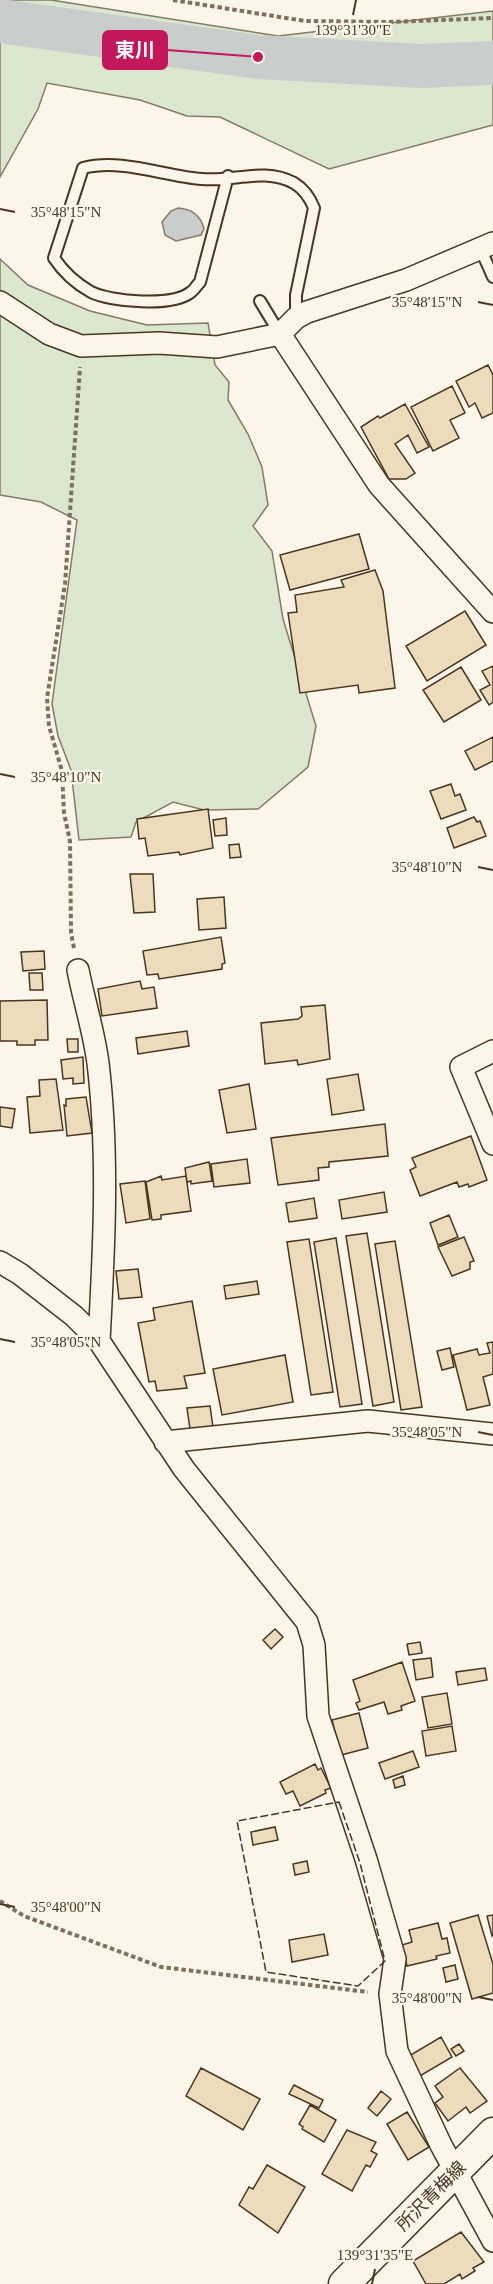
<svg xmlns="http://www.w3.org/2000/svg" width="493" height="2284" font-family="'Times New Roman','Noto Sans JP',serif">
  <rect width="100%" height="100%" fill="#fbf6e9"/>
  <path fill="#dce7d0" stroke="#887966" stroke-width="1.5" d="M0 0H51L278 36 493 11V125L329 169 220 117 187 116 140 100 47 83 38 109 0 177Z
    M0 259 28 285 90 311 147 325 208 323 215 365 229 382 228 400 248 434 262 467 268 505 253 526 272 551 283 619 316 726 308 767 258 809 204 810 173 802 136 822 131 837 79 840 71 770 58 736 52 704 77 520 41 502 0 495Z"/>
  <path fill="#c9cecd" stroke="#887966" stroke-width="1.5" d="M178 208C192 209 201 216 204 229L201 235 176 241 165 235 162 222 171 211Z"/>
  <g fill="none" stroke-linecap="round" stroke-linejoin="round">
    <path stroke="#c9cecd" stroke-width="44" d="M0 21 258 57 421 66 493 63"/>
  </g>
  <path fill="#ecdcbc" stroke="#4a3520" stroke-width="1.5" d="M488 365 493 375V413L482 418 475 403 469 407 456 381Z
    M452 386 465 413 450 420 459 438 433 451 411 407Z
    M405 404 429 447 417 453 408 435 395 444 415 473 406 479H389L361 427 378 416 380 418Z
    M359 534 369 569 290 590 280 555Z
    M375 570 383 591 395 688 359 693 358 685 300 693 288 613 297 612 295 595 344 587 341 580Z
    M465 611 486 645 427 681 406 646Z
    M493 666V702L489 705 480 690 490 685 482 671Z
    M461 667 481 700 444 722 423 690Z
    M493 737V761L475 770 465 751Z
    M451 784 455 796 460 794 466 810 441 819 430 791Z
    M208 809 213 848 180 855 179 852 148 856 145 838 139 839 137 819Z
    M474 817 477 822 480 821 486 836 454 848 447 828Z
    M226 818 227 835 215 836 213 820Z
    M239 844 241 857 230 858 229 845Z
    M130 874H153L155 912 134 913Z
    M224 897 226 928 199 930 197 899Z
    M221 937 225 963 222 964V969L159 979 158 974 147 975 143 951Z
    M44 951 45 969 23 971 21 952Z
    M29 973H42L43 990H30Z
    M140 981 142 989 154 987 157 1008 102 1016 98 989Z
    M47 1000 48 1040H35V1045H17V1041H0V1001Z
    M325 1005 330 1059 298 1065 297 1060 265 1064 261 1023 298 1019 302 1016 301 1007Z
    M187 1031 189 1046 138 1054 136 1038Z
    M67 1039H78V1052H68Z
    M83 1057 84 1083 73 1084V1078L63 1079 61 1060Z
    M358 1074 364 1110 332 1115 327 1079Z
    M56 1079 63 1130 30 1133 27 1097 40 1096 39 1080Z
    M249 1084 256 1129 227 1133 219 1090Z
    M86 1097 92 1133 67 1136 64 1105 66 1106V1099Z
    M0 1107 15 1109 12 1128 0 1126Z
    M385 1124 388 1156 329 1162V1167L318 1168 319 1180 278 1185 271 1138Z
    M471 1136 487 1180 469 1187 468 1184 459 1187 457 1182 420 1196 410 1170 416 1167 412 1158Z
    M247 1159 250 1183 214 1187 211 1164Z
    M209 1162 212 1181 191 1184V1181L187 1182 185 1168Z
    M161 1176 162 1180 186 1176 191 1211 161 1215V1219L152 1220 146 1182Z
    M145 1181 150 1219 126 1223 120 1184Z
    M384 1192 387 1212 342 1219 339 1200Z
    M314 1198 317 1218 289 1222 286 1203Z
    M449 1215 458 1237 438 1245 430 1223Z
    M367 1233 394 1402 373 1406 346 1236Z
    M464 1237 474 1261 470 1262V1269L452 1276 438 1247Z
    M336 1238 362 1404 340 1407 314 1242Z
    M309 1239 333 1392 311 1395 287 1242Z
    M395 1241 422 1407 401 1410 375 1244Z
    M138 1269 142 1297 119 1299 116 1271Z
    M257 1281 259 1294 226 1299 224 1286Z
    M192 1301 205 1373 184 1376 187 1388 157 1391 155 1381 149 1382 138 1323 155 1320 153 1308Z
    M493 1342V1374L483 1377 490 1405 467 1410 453 1355 477 1349 479 1355 490 1353 487 1343Z
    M450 1348 454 1367 442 1370 437 1351Z
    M285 1355 293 1402 222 1415 213 1369Z
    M210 1406 213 1427 190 1429 187 1408Z
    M275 1629 283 1637 271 1649 263 1640Z
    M420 1642 422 1653 409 1655 407 1644Z
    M431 1658 433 1677 416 1680 413 1660Z
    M402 1662 415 1701 401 1706 402 1710 388 1714 384 1702 359 1710 356 1703 360 1701 353 1680Z
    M485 1668 487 1680 458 1685 456 1672Z
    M447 1693 452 1724 428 1728 422 1697Z
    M359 1713 368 1748 341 1755 332 1720Z
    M452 1726 456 1751 426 1756 422 1731Z
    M413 1751 419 1767 385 1779 379 1763Z
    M315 1764 318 1770 321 1768 331 1788 325 1790 326 1793 300 1806 293 1791 286 1794 280 1782Z
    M403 1776 405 1785 395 1788 393 1780Z
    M275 1827 278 1840 253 1845 251 1832Z
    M307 1861 309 1872 295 1875 293 1864Z
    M478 1915 493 1964V1993L472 1999 450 1923Z
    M493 1915V1935L492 1936 487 1916Z
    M438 1923 442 1939 447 1938 450 1953 436 1956 437 1959 407 1966 402 1945 412 1942 409 1930Z
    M324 1934 328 1955 292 1962 289 1940Z
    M455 1965 458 1979 446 1982 443 1968Z
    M441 2037 452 2057 420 2076 409 2056Z
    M459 2044 464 2051 456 2056 451 2049Z
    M201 2068 260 2099 243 2130 186 2096Z
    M460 2068 487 2101 470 2113 466 2107 448 2121 435 2103 443 2097 435 2086Z
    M294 2085 323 2100 319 2108 289 2094Z
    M381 2091 391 2099 377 2116 368 2108Z
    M310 2105 336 2120 324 2142 302 2129 303 2127 299 2124Z
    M407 2112 429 2147 408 2160 387 2124Z
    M347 2130 376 2142 371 2151 377 2154 370 2167 366 2165 352 2191 322 2174Z
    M267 2165 305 2187 278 2233 239 2205 249 2187 253 2189Z
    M461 2232 484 2262 473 2268 475 2271 462 2279 460 2274 444 2284H426L413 2261Z"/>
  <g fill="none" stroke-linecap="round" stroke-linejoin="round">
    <g stroke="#4a3520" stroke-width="14">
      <path id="lane" d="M228 176 200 282C197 285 194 290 191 292 173 307 111 302 91 292 75 283 64 273 54 258L83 168C122 158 163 176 202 179 233 182 264 167 294 183 304 189 310 198 314 208L296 295V318
        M481 250 493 277
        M260 301 280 334"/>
    </g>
    <g stroke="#4a3520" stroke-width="24">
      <path id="street" d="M0 302 49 334 81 346 159 343 217 347 280 334 379 485 493 612
        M280 334 296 318 307 312 406 280 493 243
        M78 970C84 1001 94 1032 98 1063 109 1155 104 1249 99 1341
        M493 1051 461 1067 493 1144
        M0 1262 20 1274 74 1316 99 1341 184 1469 307 1622 314 1645 318 1716 366 1859 395 1959 390 1994 397 2051 441 2145 493 2241
        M165 1442 368 1421 493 1434"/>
    </g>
    <g stroke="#4a3520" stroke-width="33">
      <path id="secondary" d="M344 2284 493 2133"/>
    </g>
    <path stroke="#7f6f5c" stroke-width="4" stroke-dasharray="4.5 3" stroke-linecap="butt" d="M173 0 305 21 389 22 493 18
      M74 948 71 933 70 841 64 813 62 771 49 726 47 698 65 584 80 367
      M0 1901 24 1916 161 1967 368 1992"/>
    <use href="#lane" stroke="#fbf6e9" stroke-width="10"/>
    <use href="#street" stroke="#fbf6e9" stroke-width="21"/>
    <use href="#secondary" stroke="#fbf6e9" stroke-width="30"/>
    <path stroke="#4a3520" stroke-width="1.5" stroke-dasharray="8 3" stroke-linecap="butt" d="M339 1802 360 1863 385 1961 358 1986 266 1972 237 1821Z"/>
  </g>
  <path fill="none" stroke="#4a3520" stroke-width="2" d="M353 15 356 0M0 209 15 212M478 302 493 305M0 774 15 777M478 867 493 870M0 1339 15 1342M478 1432 493 1435M0 1904 15 1907M478 1997 493 2000M372 2284 375 2269"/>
  <g text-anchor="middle" stroke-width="4.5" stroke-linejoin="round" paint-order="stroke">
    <g font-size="18" fill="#4a3520" stroke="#fbf6e9">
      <text transform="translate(431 2196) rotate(-45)" y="6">所沢青梅線</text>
    </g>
  </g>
  <g font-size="15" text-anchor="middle" fill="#4a3520" stroke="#fbf6e9" stroke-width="4.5" stroke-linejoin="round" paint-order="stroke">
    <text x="353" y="35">139°31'30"E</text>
    <text x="66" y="217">35°48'15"N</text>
    <text x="427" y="307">35°48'15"N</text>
    <text x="66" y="782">35°48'10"N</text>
    <text x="427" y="872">35°48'10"N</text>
    <text x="66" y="1347">35°48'05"N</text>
    <text x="427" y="1437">35°48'05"N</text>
    <text x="66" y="1912">35°48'00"N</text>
    <text x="427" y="2003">35°48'00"N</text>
    <text x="375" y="2260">139°31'35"E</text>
  </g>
  <path fill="none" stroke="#c2185b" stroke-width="2" d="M258 57L167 50"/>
  <circle fill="#c2185b" stroke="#fbf6e9" stroke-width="2" cx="258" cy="57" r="6"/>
  <rect fill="#c2185b" stroke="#c2185b" stroke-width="2" x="103" y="31" width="64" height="38" rx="6"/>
  <g font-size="20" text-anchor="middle" font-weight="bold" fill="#fff">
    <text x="135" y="57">東川</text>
  </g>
</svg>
